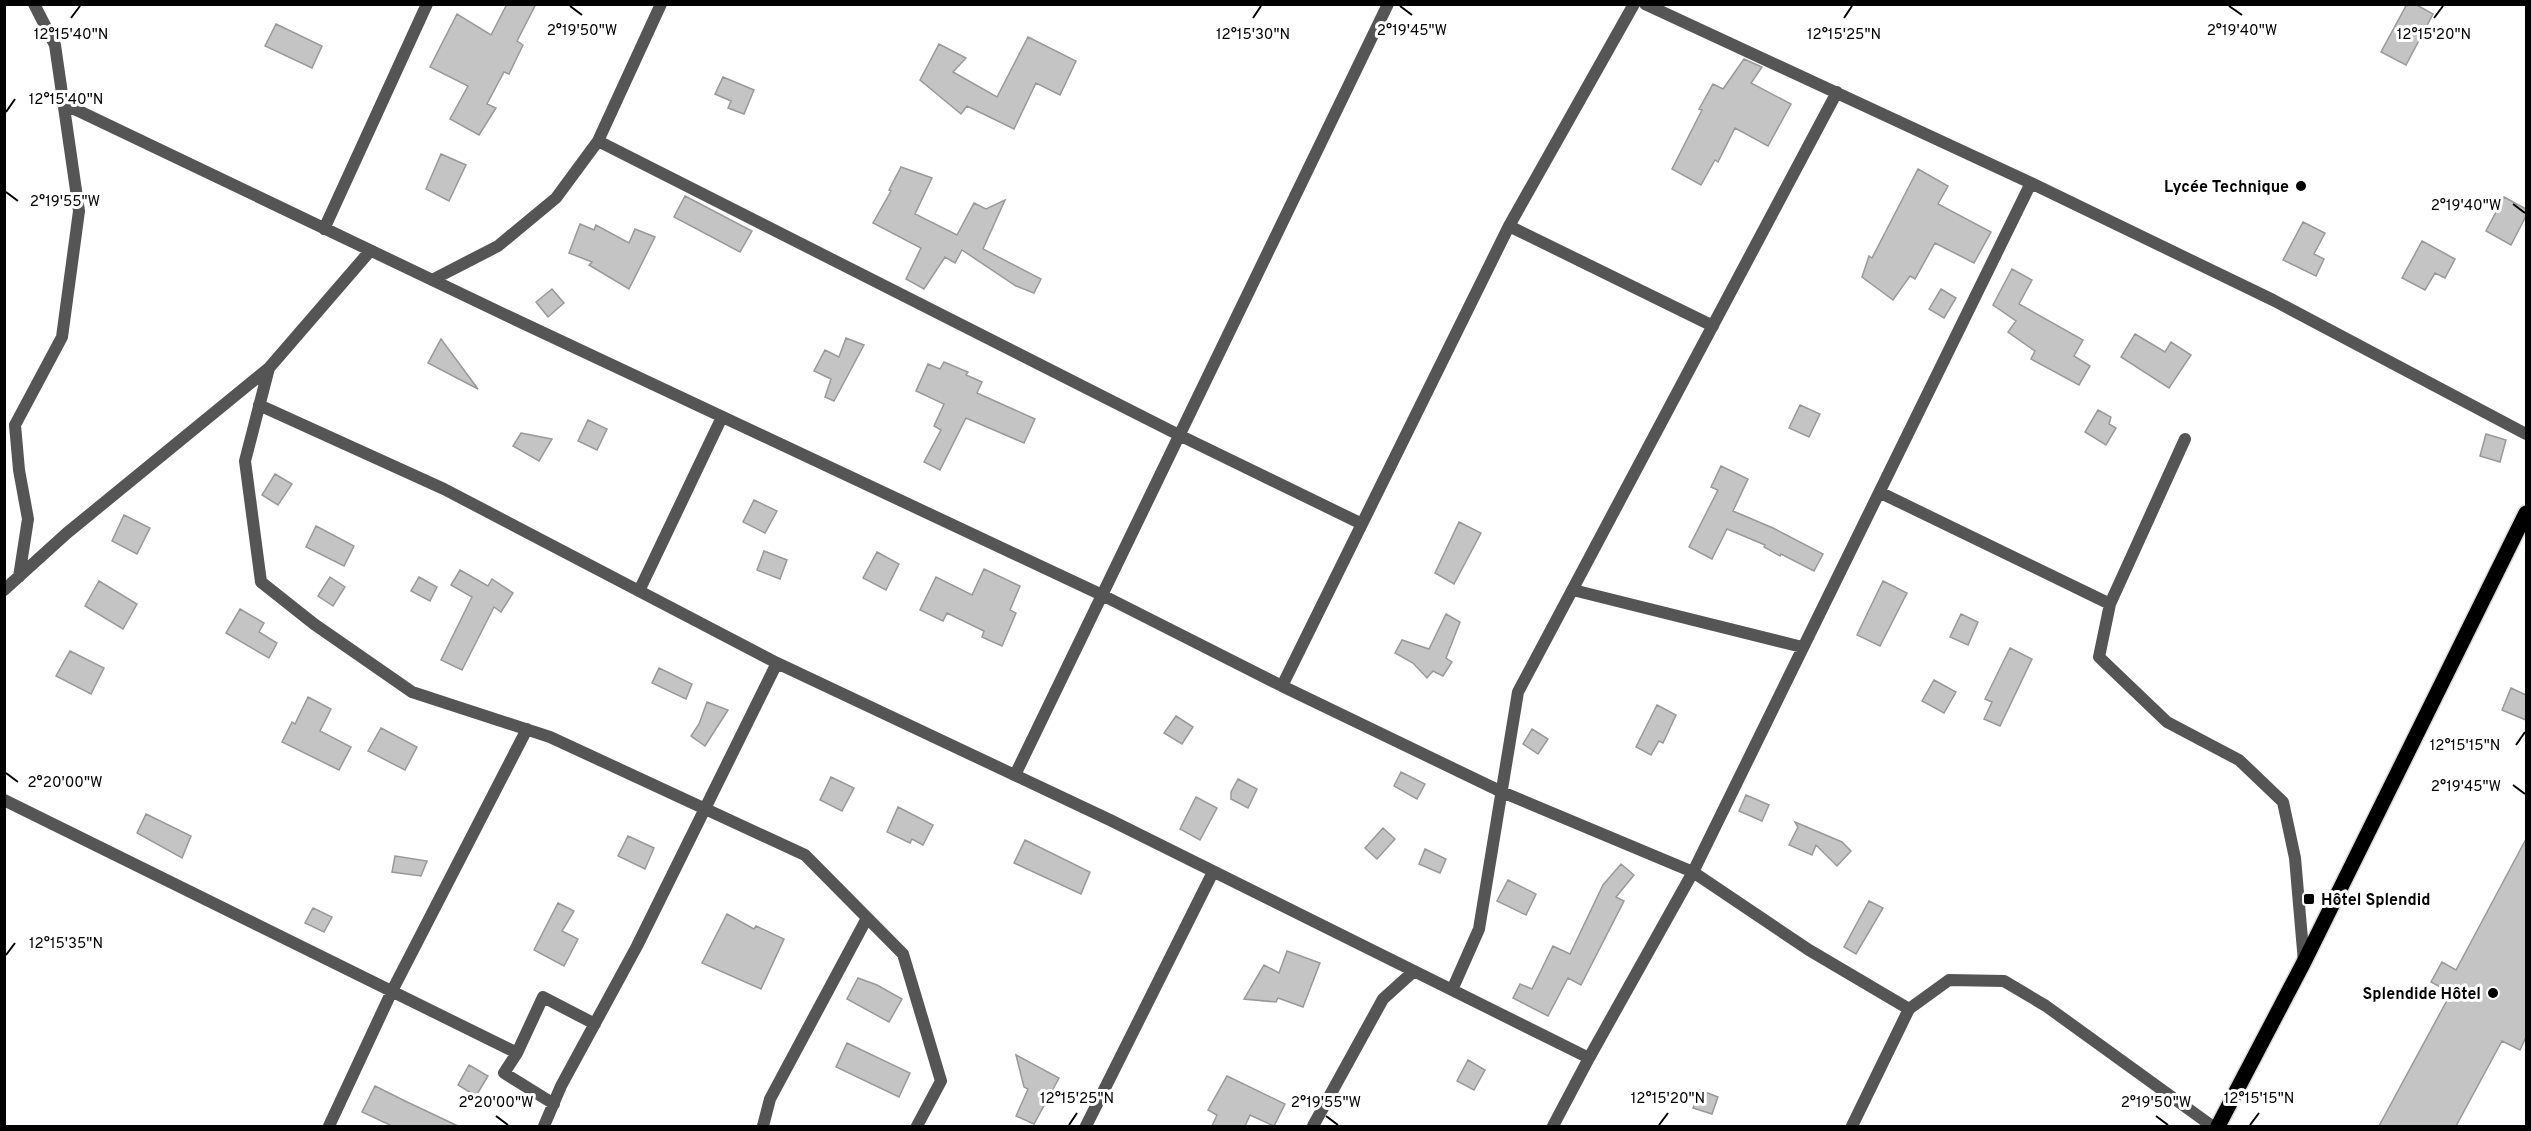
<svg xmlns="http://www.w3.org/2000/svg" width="2531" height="1131" font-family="Overpass,sans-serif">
  <rect width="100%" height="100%" fill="#fff"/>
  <path fill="#c4c4c4" stroke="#999" stroke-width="1.5" d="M507 4H536L517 41 523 45 509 74 504 72 487 104 496 108 479 135 450 119 468 86 430 67 457 14 491 35Z
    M2407 4H2415L2433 14 2406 65 2381 52Z
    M276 24 322 46 312 68 265 46Z
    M1028 37 1076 61 1060 95 1036 83 1014 129 967 106 961 114 920 80 939 44 966 58 953 72 997 97Z
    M1744 59 1762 67 1751 83 1791 104 1768 146 1735 128 1718 162 1715 160 1701 185 1672 169 1702 110 1699 109 1713 84 1723 89Z
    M723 77 754 90 744 114 728 108 731 101 715 94Z
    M441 154 466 165 449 201 426 189Z
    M901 167 932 178 915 214 957 235 974 203 986 209 1005 200 983 249 1041 279 1034 293 1016 286 962 250 955 263 945 257 924 289 906 279 921 248 873 223 891 191 889 190Z
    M1918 169 1948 186 1938 204 1991 232 1974 263 1935 243 1915 279 1910 276 1893 300 1862 277 1869 256 1872 258Z
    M685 196 752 231 740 252 674 217Z
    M2504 197 2526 209V216L2511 245 2486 231Z
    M2303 222 2325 233 2314 254 2324 259 2316 276 2283 260Z
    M580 224 594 230 596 225 629 243 635 229 655 237 629 289 589 265 592 262 569 253Z
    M2422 241 2455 259 2445 278 2435 273 2425 290 2402 278Z
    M2012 269 2032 280 2019 304 2083 340 2074 356 2090 366 2079 385 2031 359 2035 351 2008 332 2016 321 1993 305Z
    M552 289 564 303 548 317 536 302Z
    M1941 289 1956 298 1944 318 1929 309Z
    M2135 334 2165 352 2171 342 2191 355 2169 388 2121 357Z
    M846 338 864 345 834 401 825 397 831 379 814 371 825 350 839 357Z
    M441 339 478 389 428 363Z
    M944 362 968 372 966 375 982 382 977 393 1035 419 1024 443 966 418 940 470 924 462 941 430 934 426 944 404 916 391 928 364 940 369Z
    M1800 405 1820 414 1809 437 1789 428Z
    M2098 410 2111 417 2109 424 2116 428 2106 445 2085 432Z
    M588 420 607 429 597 450 578 441Z
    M521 433 552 439 539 461 513 446Z
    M2486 434 2506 440 2500 462 2480 456Z
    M1721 466 1748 479 1733 511 1773 528 1823 554 1814 571 1781 554 1780 556 1764 547 1765 545 1727 529 1712 559 1689 547 1718 490 1711 487Z
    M275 474 292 484 278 505 262 495Z
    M754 500 777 511 765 533 743 522Z
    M124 515 150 528 137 554 112 541Z
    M1459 522 1481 533 1454 584 1435 573Z
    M316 526 354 546 344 566 306 547Z
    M764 551 787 560 780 579 757 570Z
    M877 552 899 564 886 590 863 578Z
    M984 569 1020 586 1010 610 1016 613 1002 646 982 637 984 631 947 613 943 621 920 610 936 577 972 595Z
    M460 570 488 586 492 579 513 593 501 612 494 607 462 670 441 660 472 597 451 585Z
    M330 577 345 587 333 606 318 596Z
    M419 577 437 587 430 601 411 591Z
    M99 581 137 604 123 629 85 606Z
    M1883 581 1907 593 1880 646 1857 635Z
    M240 609 264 623 259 632 277 643 269 658 226 633Z
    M1446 614 1460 622 1446 658 1452 662 1443 676 1433 671 1427 678 1413 663 1395 653 1402 640 1429 649Z
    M1961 614 1978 622 1968 645 1950 637Z
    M2010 648 2032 659 2000 726 1984 719 1992 702 1985 699Z
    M70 651 104 668 91 694 56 676Z
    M659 668 692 684 686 699 652 683Z
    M1934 680 1956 692 1944 713 1922 701Z
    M2511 688 2526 695V720L2502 710Z
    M308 697 331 709 320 731 351 747 339 770 282 742 292 722 295 724Z
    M707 702 728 710 705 746 691 736 699 724Z
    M1657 705 1676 715 1663 743 1659 741 1651 755 1636 747Z
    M1176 716 1193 727 1182 744 1164 733Z
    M381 728 417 747 405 770 368 751Z
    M1532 729 1548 739 1538 754 1523 744Z
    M1401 772 1425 784 1417 799 1394 786Z
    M831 777 854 788 842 811 820 800Z
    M1238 779 1257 789 1248 808 1231 799V792Z
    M1746 795 1769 805 1762 821 1739 811Z
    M1196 797 1217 808 1200 840 1180 829Z
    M898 807 933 825 923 845 912 839 910 843 887 832Z
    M146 814 191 836 182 858 137 833Z
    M1795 822 1842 842 1851 851 1837 866 1816 845 1812 855 1789 845 1798 827Z
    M1383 828 1395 839 1377 859 1365 848Z
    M628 836 654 848 645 869 618 856Z
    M2526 839V1037L2520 1050 2502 1041 2456 1126H2379L2451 993 2431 982 2442 962 2456 970Z
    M1025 840 1090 872 1081 894 1014 863Z
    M1425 849 1446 859 1440 873 1419 864Z
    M395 856 427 861 421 876 392 872Z
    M1621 864 1634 875 1616 897 1624 901 1581 985 1568 978 1548 1016 1513 998 1520 984 1532 989 1553 946 1570 954 1603 885Z
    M1508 880 1536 894 1526 915 1497 901Z
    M1869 901 1883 908 1856 954 1844 947Z
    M558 903 574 911 562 931 578 939 564 966 534 950Z
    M313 908 332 917 324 932 305 923Z
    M727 914 754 929 756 926 784 939 761 989 702 963Z
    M1287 951 1320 963 1303 1007 1278 998 1276 1002 1244 999 1264 965 1279 973Z
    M858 978 877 985 902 999 889 1022 847 999Z
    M847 1043 910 1073 899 1097 836 1067Z
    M1016 1055 1059 1078 1034 1124 1016 1116 1028 1089 1024 1087Z
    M1468 1060 1485 1070 1474 1090 1457 1081Z
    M469 1065 488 1076 476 1096 458 1085Z
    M1227 1076 1285 1104 1274 1126 1250 1115 1245 1126H1212L1217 1115 1208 1110Z
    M375 1086 405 1101 458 1126H392L362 1112Z
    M1700 1090 1718 1097 1712 1114 1693 1108Z"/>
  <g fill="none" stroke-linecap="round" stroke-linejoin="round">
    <g stroke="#dbdbdb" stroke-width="18">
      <path id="primary" d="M2218 1126 2304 962 2526 513"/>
    </g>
    <path stroke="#555" stroke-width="12" d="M1645 4 2031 183
      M62 103 514 319 1102 595 1282 686 1509 226 1634 4
      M598 141 1179 435 1362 524
      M1509 226 1713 326
      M324 229 427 4
      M432 280 498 246 556 198 598 141 661 4
      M269 368 245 461 261 582 314 624 412 692 550 737 805 855 903 954 941 1081 917 1126
      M259 405 444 489 777 663
      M2185 439 2110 604 2099 657 2167 722 2239 760 2283 802 2295 858 2304 962
      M1881 493 2110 604
      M19 577 28 519 19 470 15 425 62 337 79 211 55 45 34 4
      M4 590 67 533 269 368 370 251
      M1573 590 1802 647
      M639 591 722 417
      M1282 686 1502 792 1693 872 1809 950 1909 1009 1949 980 2004 981 2046 1006 2212 1126
      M1015 775 1388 4
      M4 800 517 1053
      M1452 990 1479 929 1518 692 1837 92
      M554 1104 504 1073 517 1053 543 997 595 1024
      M329 1126 392 991 527 729
      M544 1126 561 1086 637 946 777 663 1110 820 1589 1058
      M763 1126 770 1099 867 918
      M1086 1126 1213 872
      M1313 1126 1383 999 1414 971
      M1553 1126 1589 1058 1693 872 2031 183 2273 300 2526 434
      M1852 1126 1909 1009"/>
    <use href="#primary" stroke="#000" stroke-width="15"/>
  </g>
  <path fill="none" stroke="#000" stroke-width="2" d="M570 6 582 15M1400 6 1412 15M2229 6 2242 15M71 18 80 6M1253 18 1261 6M1844 18 1852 6M2434 18 2443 6M6 112 15 99M6 192 18 201M2513 204 2525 213M2516 745 2525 732M6 773 18 782M2513 785 2525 794M6 955 15 943M496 1116 508 1125M1326 1116 1338 1125M2156 1116 2168 1125M1069 1125 1077 1113M1659 1125 1668 1113M2250 1125 2259 1113"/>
  <g fill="#000" stroke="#fff" stroke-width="2">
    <circle cx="2301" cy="186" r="6"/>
    <rect x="2303" y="893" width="12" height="12" rx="3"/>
    <circle cx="2493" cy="993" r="6"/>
  </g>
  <g text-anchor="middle" stroke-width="6" stroke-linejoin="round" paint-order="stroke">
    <g font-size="16" font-weight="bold" fill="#000" stroke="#fff" text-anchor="end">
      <text x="2289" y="192">Lycée Technique</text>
      <text x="2321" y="905" text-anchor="start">Hôtel Splendid</text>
      <text x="2481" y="999">Splendide Hôtel</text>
    </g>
  </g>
  <g font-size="15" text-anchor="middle" fill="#000" stroke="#fff" stroke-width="6" stroke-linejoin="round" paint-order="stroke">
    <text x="1412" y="35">2°19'45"W</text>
    <text x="582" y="35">2°19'50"W</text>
    <text x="2242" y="35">2°19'40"W</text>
    <text x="71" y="39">12°15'40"N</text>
    <text x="1253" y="39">12°15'30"N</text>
    <text x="1844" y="39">12°15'25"N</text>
    <text x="2434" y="39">12°15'20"N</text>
    <text x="66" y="104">12°15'40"N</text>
    <text x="65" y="206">2°19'55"W</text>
    <text x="2466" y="210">2°19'40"W</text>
    <text x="2465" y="750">12°15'15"N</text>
    <text x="65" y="787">2°20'00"W</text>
    <text x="2466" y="791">2°19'45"W</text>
    <text x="66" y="948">12°15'35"N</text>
    <text x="1077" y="1103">12°15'25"N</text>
    <text x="1668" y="1103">12°15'20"N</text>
    <text x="2259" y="1103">12°15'15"N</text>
    <text x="496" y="1107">2°20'00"W</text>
    <text x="1326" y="1107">2°19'55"W</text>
    <text x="2156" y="1107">2°19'50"W</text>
  </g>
  <rect width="2531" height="1131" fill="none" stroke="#000000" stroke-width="12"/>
</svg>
